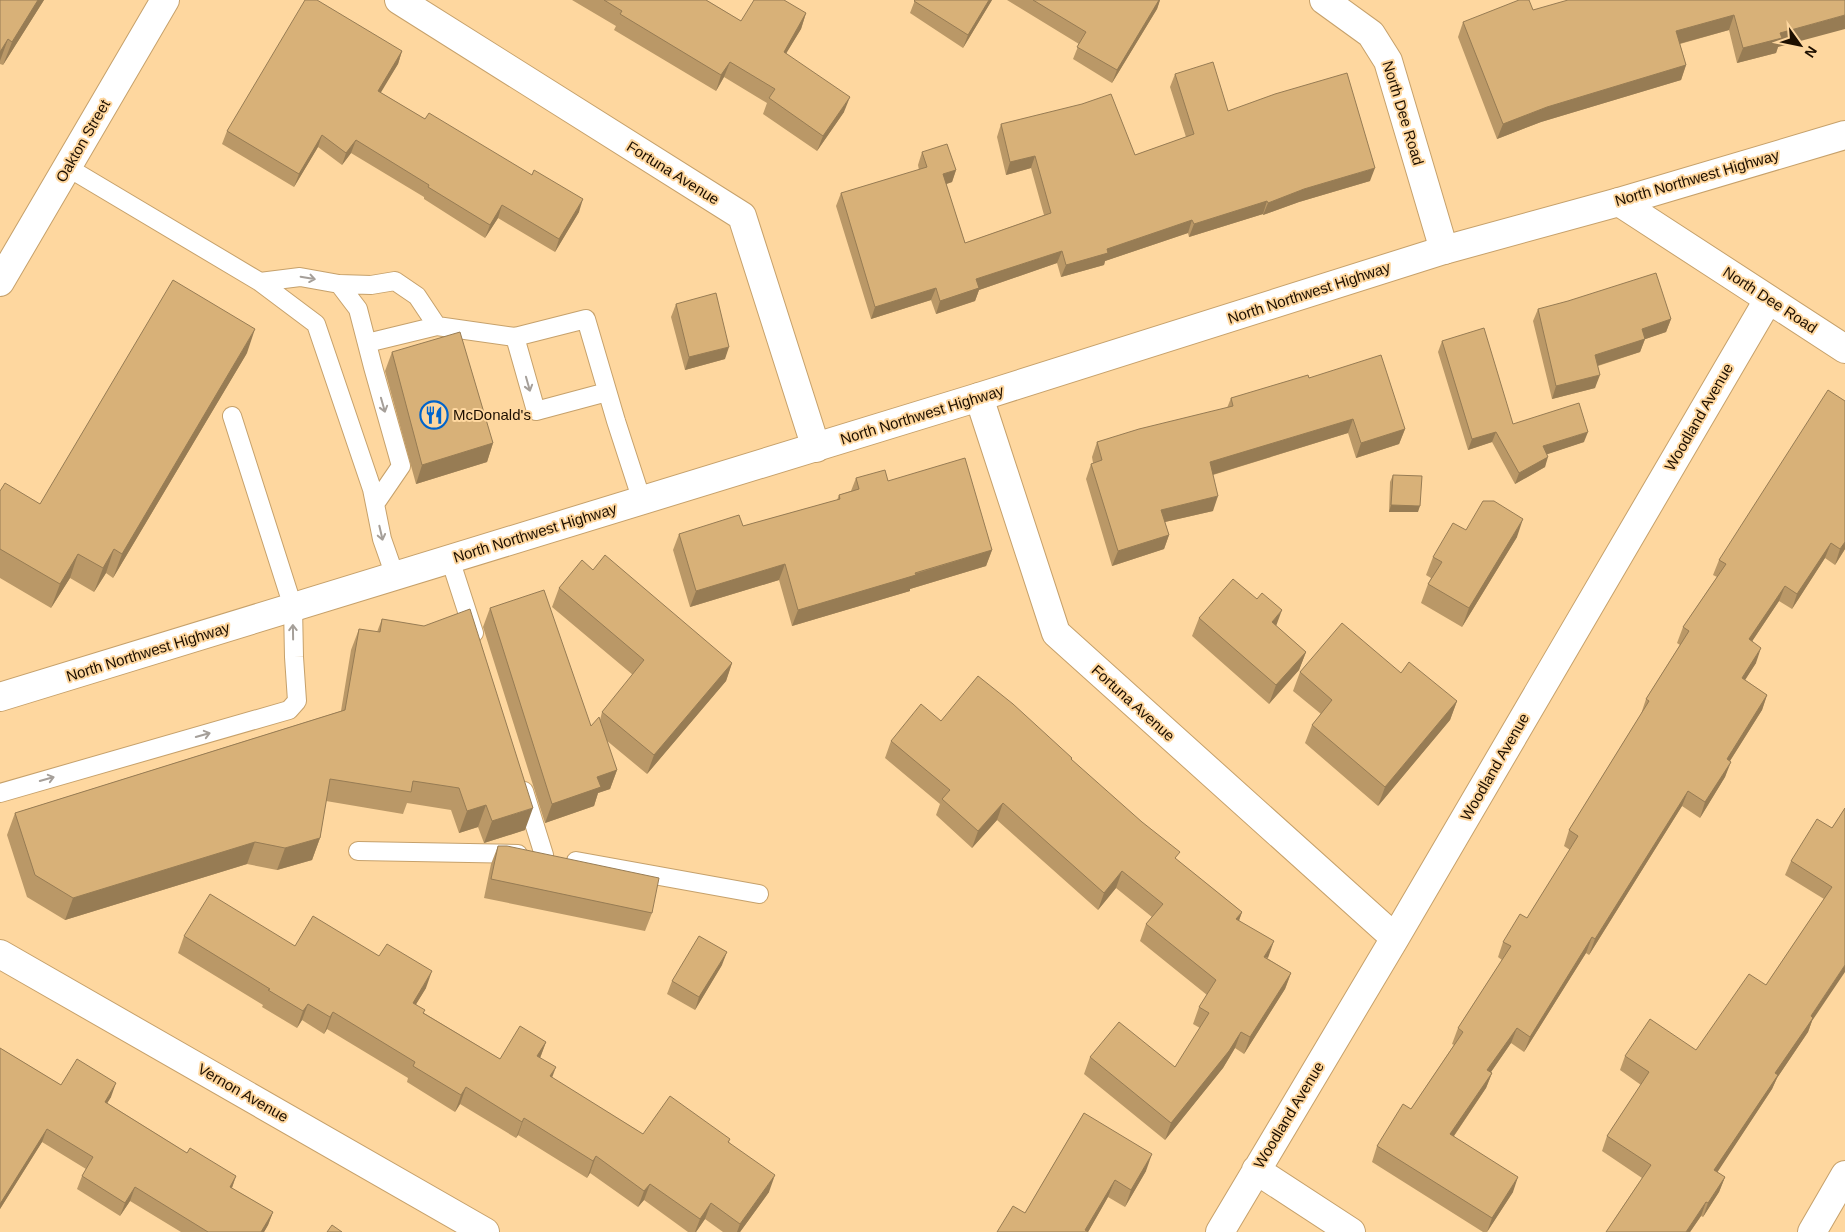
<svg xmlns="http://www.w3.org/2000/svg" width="1845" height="1232" font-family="Helvetica,sans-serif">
  <rect width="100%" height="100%" fill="#fed79f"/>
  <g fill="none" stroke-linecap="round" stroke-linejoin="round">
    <g stroke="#c6a16b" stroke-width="20">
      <path id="service" d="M67 167 260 282 316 324 372 489 382 539 395 576
        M260 282 300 277 339 284 358 309 373 367 401 466 375 504
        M339 284 371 285 395 281 417 296 437 326
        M515 337 536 411 607 392
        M367 343 437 326 515 337 586 319 616 421 642 501
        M450 559 474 633
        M524 791 544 855
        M0 793 289 710 297 701 294 657 293 607 232 416
        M358 851 518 854
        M576 861 759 894"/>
    </g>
    <g stroke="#c6a16b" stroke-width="30">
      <path id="minor" d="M399 0 742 216 816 448
        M1619 202 1845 349
        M979 397 1056 633 1395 938
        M0 954 485 1232
        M1256 1170 1351 1232
        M1220 1232 1395 938 1768 300
        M1812 1232 1845 1175"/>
    </g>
    <g stroke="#c6a16b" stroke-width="30">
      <path id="tertiary" d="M1324 0 1371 34 1388 61 1444 250"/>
    </g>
    <g stroke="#c6a16b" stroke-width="30">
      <path id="secondary" d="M0 282 165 0
        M0 697 979 397 1444 250 1619 202 1845 135"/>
    </g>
    <use href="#service" stroke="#fff" stroke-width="18"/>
    <use href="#minor" stroke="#fff" stroke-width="28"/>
    <use href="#tertiary" stroke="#fff" stroke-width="28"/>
    <use href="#secondary" stroke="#fff" stroke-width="28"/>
  </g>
  <path fill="#ba9867" d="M0 0H44L3 65 0 64Z
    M572 0H706L741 21 806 13 801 29 786 53 844 112 817 151 763 114 767 103 724 77 716 91 614 30 616 26Z
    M915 0H992L963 48 910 13Z
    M1007 0H1160L1157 9 1112 83 1073 59 1079 44Z
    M1845 0 1778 47 1776 53 1737 63 1729 30 1680 44 1686 65 1681 80 1541 122 1497 139 1458 37 1463 22 1533 10Z
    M402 51 398 64 380 92 579 212 555 252 498 218 485 238 424 199V197L351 153 342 165 318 147 294 187 222 144 227 131Z
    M1175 74 1228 111 1370 181 1299 202 1263 215V214L1189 237 1188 233 1105 261 1104 265 1061 277 1057 263 979 290 975 301 936 314 931 300 871 319 836 206 841 193 919 170 918 165 922 152 956 170 952 182 946 184 965 243 1044 215 1031 168 1006 175 997 137 1001 124 1135 155 1186 137 1170 87Z
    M676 304 725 359 685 370 671 317Z
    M1538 309 1671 319 1666 332 1645 339 1640 352 1598 366 1595 388 1552 399 1533 321Z
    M1442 341 1513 424 1584 442 1547 454 1545 467 1515 484 1492 442 1468 450 1438 352Z
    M392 352 493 443 487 462 416 484 385 371Z
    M247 353 113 578 106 573 94 592 70 578 51 608 0 578V491L40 504Z
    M1309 378 1405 429 1399 444 1356 458 1348 433 1213 475V511L1165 522 1169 535 1164 549 1112 566 1086 479 1091 464 1093 463 1092 457 1097 442 1227 408 1231 398Z
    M1845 401V549L1835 565 1825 558 1792 609 1779 601 1752 641 1756 663 1745 680 1767 695 1762 710 1730 761 1725 777 1700 818 1682 806 1589 955 1586 953 1524 1052 1511 1043 1491 1072 1492 1073 1486 1088 1454 1136 1513 1192 1487 1232H1483L1372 1162 1377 1146 1411 1109 1454 1045 1452 1044 1458 1028 1502 960 1498 957 1503 942 1527 918 1570 850 1564 846 1569 830 1641 714 1646 699 1680 645 1677 643 1683 627 1717 577 1713 575 1719 560Z
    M1393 475 1418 512H1389L1390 482Z
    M856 478 888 481 992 550 986 566 910 589V591L792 626 779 580 690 607 673 550 679 534 743 526 837 500 839 495 851 491Z
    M1466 530 1517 537 1462 627 1421 603 1428 584 1431 578 1426 575 1433 557Z
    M593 570 732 663 726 681 647 774 606 740 617 770 610 789 598 793 594 806 545 823 483 627 490 608 591 726 600 720 602 712 633 675 552 607 559 588Z
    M1199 618 1276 626 1306 652 1299 670 1269 704 1192 636Z
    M382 619 525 830 484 843 478 827 459 833 451 810 407 803 403 814 326 801 320 838 312 860 277 870 247 864 65 920 27 897 7 835 15 813 341 711 351 650 359 629 377 632Z
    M1300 672 1401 673 1457 701 1450 720 1378 806 1305 743 1312 725 1321 714 1293 691Z
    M941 721 1072 758 1071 760 1177 860 1242 912 1239 920 1267 958 1291 973 1285 989 1244 1054 1235 1048 1223 1068 1165 1140 1084 1074 1090 1057 1175 1067 1200 1028 1193 1024 1199 1007 1207 995 1140 941 1146 924 1152 917 1116 888 1098 910 997 820 972 848 936 815 940 804 885 758 891 741Z
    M1845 808 1812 1021 1808 1032 1777 1078 1772 1089 1717 1172 1725 1177 1719 1192 1703 1217 1701 1216 1690 1232H1606L1642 1178 1602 1151 1607 1136 1641 1085 1620 1070 1625 1056 1696 1050 1766 985 1824 899 1785 875 1791 861 1832 828Z
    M498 846 652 913 645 931 484 898 491 864Z
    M184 936 295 946 426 988 416 1004 424 1013 500 1059 546 1042 540 1058 552 1078 643 1134 730 1139 729 1142 769 1192 740 1232H723L705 1219 696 1232H688L644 1200 638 1207 590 1173 587 1178 518 1135 516 1138 460 1104 455 1112 407 1082 408 1078 327 1029 324 1034 302 1020 297 1028 262 1007 263 1005 178 953Z
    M722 965 695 1010 667 994 672 981Z
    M0 1048 61 1085 111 1097 107 1103 187 1153 236 1176 232 1188 273 1212 268 1225 264 1232H181L130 1201 120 1216 77 1189 82 1176 86 1169 42 1142 0 1209Z
    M1084 1113 1146 1171 1125 1207 1108 1197 1088 1232H997L1025 1213Z"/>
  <path fill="#977c54" d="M38 0H44L3 65 12 42Z
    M989 0H992L963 48 968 35Z
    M1159 0H1160L1157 9 1112 83 1117 70Z
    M806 13 801 29 778 67 784 52Z
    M1734 15 1729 30 1671 46 1676 31Z
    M1845 15V29L1778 47 1776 53 1737 63 1743 48 1780 33Z
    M8 39 0 61V52Z
    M402 51 398 64 374 104 378 91Z
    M730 62 724 77 716 91 721 75Z
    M1686 65 1681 80 1541 122 1497 139 1503 124 1547 107Z
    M850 97 844 112 817 151 823 136Z
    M322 135 318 147 294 187 299 174Z
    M356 140 351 153 342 165 346 153Z
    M1035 156 1031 168 1006 175 1010 162Z
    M1375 168 1370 181 1299 202 1263 215 1268 203 1304 189Z
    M956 170 952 182 938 187 943 174Z
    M583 199 579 212 555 252 559 239Z
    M1267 201 1263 214 1189 237 1194 224Z
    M502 205 498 218 485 238 490 225Z
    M1192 220 1188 233 1105 261 1104 265 1061 277 1066 265 1107 249Z
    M1062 251 1057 263 979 290 975 301 936 314 940 301 976 279Z
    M936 288 931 300 871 319 875 307Z
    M1671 319 1666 332 1637 342 1642 329Z
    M255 329 247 353 113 578 122 554Z
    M1645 339 1640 352 1590 368 1595 355Z
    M729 347 725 359 685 370 689 357Z
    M1600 375 1595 388 1552 399 1556 386Z
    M1353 419 1348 433 1205 477 1210 462Z
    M1405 429 1399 444 1356 458 1361 443Z
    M1496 432 1492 442 1468 450 1472 439Z
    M1588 432 1584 442 1539 457 1543 446Z
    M493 443 487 462 416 484 422 465Z
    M1548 457 1545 467 1515 484 1519 473Z
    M1218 496 1213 511 1156 524 1161 510Z
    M1391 505 1420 506 1418 512H1389Z
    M1523 519 1517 537 1462 627 1469 608Z
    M1169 535 1164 549 1112 566 1118 551Z
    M1845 542V549L1835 565 1840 549Z
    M1831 543 1825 558 1792 609 1797 594Z
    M114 549 106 573 94 592 103 568Z
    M992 550 986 566 910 589V591L792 626 798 610Z
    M78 554 70 578 51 608 60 584Z
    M785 564 779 580 690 607 696 591Z
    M1785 586 1779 601 1743 655 1749 639Z
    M1282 610 1275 629 1272 622Z
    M1761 648 1756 663 1736 694 1742 678Z
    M1306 652 1299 670 1269 704 1276 685Z
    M732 663 726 681 647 774 654 755Z
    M1767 695 1762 710 1721 775 1727 759Z
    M1457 701 1450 720 1378 806 1385 787Z
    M1731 762 1725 777 1700 818 1705 802Z
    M617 770 610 789 598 793 594 806 545 823 552 804 597 777Z
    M1688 791 1682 806 1589 955 1595 939Z
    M1003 803 997 820 972 848 978 831Z
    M486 805 478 827 459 833 467 811Z
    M533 808 525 830 484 843 492 821Z
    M320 838 312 860 277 870 285 848Z
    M255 842 247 864 65 920 73 898Z
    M1122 871 1116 888 1098 910 1104 893Z
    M1242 912 1236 929V919Z
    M1592 937 1586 953 1524 1052 1530 1037Z
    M1274 941 1268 958 1264 957Z
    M727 952 722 965 695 1010 699 997Z
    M1845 965V972L1812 1021 1808 1032 1777 1078 1772 1089 1709 1185 1714 1170 1811 1016Z
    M432 971 426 988 407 1019 413 1003Z
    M1291 973 1285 989 1244 1054 1250 1037Z
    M308 1004 302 1020 297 1028 303 1011Z
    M333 1012 327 1029 324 1034 330 1017Z
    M1517 1028 1511 1043 1482 1085 1487 1070Z
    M1241 1032 1235 1048 1223 1068 1165 1140 1171 1123Z
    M546 1042 540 1058 537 1056Z
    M556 1067 550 1083V1076Z
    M1492 1073 1486 1088 1445 1149 1450 1134Z
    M116 1083 111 1097 100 1115 105 1102Z
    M466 1087 460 1104 455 1112 461 1095Z
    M524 1118 518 1135 516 1138 522 1122Z
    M47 1129 42 1142 0 1209V1204L2 1200Z
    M1152 1154 1146 1171 1125 1207 1131 1190Z
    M596 1156 590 1173 587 1178 593 1161Z
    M775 1175 769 1192 740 1232H737L740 1224Z
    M236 1176 231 1190 230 1187Z
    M1518 1177 1513 1192 1487 1232 1492 1218Z
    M1725 1177 1719 1192 1703 1217 1708 1203Z
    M1115 1180 1108 1197 1088 1232H1084Z
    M650 1184 644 1200 638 1207 644 1191Z
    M135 1187 130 1201 120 1216 125 1203Z
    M1706 1202 1701 1216 1690 1232H1686Z
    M711 1203 705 1219 696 1232H695L700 1219Z
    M273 1212 268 1225 264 1232H261Z"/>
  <path fill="#d8b178" stroke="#977c54" d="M0 0H38L12 42 8 39 0 52Z
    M305 0H317L402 51 378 91 425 119 429 113 532 175 534 170 583 199 559 239 502 205 490 225 428 187 429 185 356 140 346 153 322 135 299 174 227 131Z
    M604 0H706L741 21 754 0H784L806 13 784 52 850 97 823 136 769 98 775 89 730 62 721 75 620 14 622 11Z
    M915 0H989L968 35 914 1Z
    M1033 0H1159L1117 70 1077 47 1086 32Z
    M1519 0H1529L1533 10 1568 0H1845V15L1780 33 1782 38 1743 48 1734 15 1676 31 1686 65 1547 107 1503 124 1463 22Z
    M1213 62 1228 111 1275 94 1347 73 1375 168 1304 189 1268 203 1267 201 1194 224 1192 220 1107 249 1108 253 1066 265 1062 251 976 279 979 288 940 301 936 288 875 307 841 193 927 167 922 152 947 144 956 170 943 174 965 243 1051 213 1035 156 1010 162 1001 124 1082 104 1111 94 1135 155 1194 134 1175 74Z
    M1656 273 1671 319 1642 329 1645 339 1595 355 1600 375 1556 386 1538 309 1568 301Z
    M173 280 255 329 122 554 114 549 103 568 78 554 60 584 0 549V491L5 483 40 504Z
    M716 293 729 347 689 357 676 304Z
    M1484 328 1513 424 1579 403 1588 432 1543 446 1548 457 1519 473 1496 432 1472 439 1442 341Z
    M460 332 493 443 422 465 392 352Z
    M1381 355 1405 429 1361 443 1353 419 1210 462 1218 496 1161 510 1169 535 1118 551 1091 464 1102 460 1097 442 1139 429 1233 406 1231 398 1308 375 1309 378Z
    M1828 390 1845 401V542L1840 549 1831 543 1797 594 1785 586 1749 639 1761 648 1742 678 1767 695 1727 759 1731 762 1705 802 1688 791 1595 939 1592 937 1530 1037 1517 1028 1487 1070 1492 1073 1450 1134 1518 1177 1492 1218 1377 1146 1403 1104 1411 1109 1463 1032 1458 1028 1511 946 1503 942 1520 914 1527 918 1578 836 1569 830 1649 701 1646 699 1689 631 1683 627 1726 564 1719 560Z
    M965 458 992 550 915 573 916 575 798 610 785 564 696 591 679 534 739 515 743 526 840 499 839 495 859 489 856 478 885 470 888 481Z
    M1393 475 1422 476 1420 506 1391 505Z
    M1483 501H1494L1523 519 1469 608 1428 584 1442 562 1433 557 1453 523 1466 530Z
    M605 555 732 663 654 755 602 712 644 660 559 588 582 560 593 570Z
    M1233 579 1257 599 1262 593 1282 610 1272 622 1306 652 1276 685 1199 618Z
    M544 590 591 726 599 717 617 770 597 777 601 787 552 804 490 608Z
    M470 609 533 808 492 821 486 805 467 811 459 788 413 781 411 792 330 779 320 838 285 848 255 842 73 898 35 875 15 813 345 710 359 629 380 632 382 619 424 626Z
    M1342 623 1401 673 1409 662 1457 701 1385 787 1312 725 1332 700 1300 672Z
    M978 676 1013 704 1072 758 1071 759 1142 822 1180 852 1175 858 1242 912 1236 919 1274 941 1264 957 1291 973 1250 1037 1241 1032 1229 1051 1171 1123 1090 1057 1119 1022 1175 1067 1209 1013 1199 1007 1216 980 1146 924 1163 904 1122 871 1104 893 1003 803 978 831 942 799 950 790 891 741 921 704 941 721Z
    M1845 808V965L1811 1016 1813 1018 1775 1073 1778 1075 1714 1170 1725 1177 1708 1203 1706 1202 1686 1232H1606L1651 1165 1607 1136 1649 1072 1625 1056 1650 1019 1696 1050 1749 974 1766 985 1832 887 1791 861 1817 819 1832 828Z
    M498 846H507L659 878 652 913 491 879Z
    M210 894 295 946 313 916 379 956 387 944 432 971 413 1003 425 1010 423 1013 500 1059 520 1026 546 1042 537 1056 556 1067 550 1076 643 1134 670 1096 730 1139 728 1142 775 1175 740 1224 711 1203 700 1219 650 1184 644 1191 596 1156 593 1161 524 1118 522 1122 466 1087 461 1095 413 1066 415 1062 333 1012 330 1017 308 1004 303 1011 268 990 270 989 184 936Z
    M699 936 727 952 699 997 672 981Z
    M0 1048 61 1085 77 1059 116 1083 105 1102 187 1153 190 1148 236 1176 230 1187 273 1212 261 1232H208L135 1187 125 1203 82 1176 93 1157 47 1129 0 1204Z
    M1084 1113 1152 1154 1131 1190 1115 1180 1085 1230 1088 1232H997L1013 1206 1025 1213Z
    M332 1225 342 1232H327Z"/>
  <defs><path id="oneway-shaft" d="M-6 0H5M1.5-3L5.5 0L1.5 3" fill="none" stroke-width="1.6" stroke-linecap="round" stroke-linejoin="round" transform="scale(1.25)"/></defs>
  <g stroke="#a59f99">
    <use href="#oneway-shaft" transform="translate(308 278) rotate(10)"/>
    <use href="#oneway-shaft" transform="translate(528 384) rotate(74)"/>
    <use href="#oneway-shaft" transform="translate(383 405) rotate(74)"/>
    <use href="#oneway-shaft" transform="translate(381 533) rotate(77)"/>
    <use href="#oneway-shaft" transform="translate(293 632) rotate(-91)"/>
    <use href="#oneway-shaft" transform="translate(203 735) rotate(-16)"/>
    <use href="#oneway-shaft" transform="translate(47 779) rotate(-16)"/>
  </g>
  <defs>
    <g id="restaurant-ring" transform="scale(1.4375)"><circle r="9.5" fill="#fed79f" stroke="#0064cc" stroke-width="1.5"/><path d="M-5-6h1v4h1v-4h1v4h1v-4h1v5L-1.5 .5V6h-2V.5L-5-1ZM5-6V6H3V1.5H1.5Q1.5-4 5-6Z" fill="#0064cc"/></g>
  </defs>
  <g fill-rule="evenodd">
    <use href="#restaurant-ring" x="434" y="415"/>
  </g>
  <g text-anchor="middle" stroke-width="4" stroke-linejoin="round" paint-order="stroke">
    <g font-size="15" fill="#1d0f00" stroke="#fed79f">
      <text transform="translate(1403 113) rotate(73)" y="5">North Dee Road</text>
      <text transform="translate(83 141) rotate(-60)" y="5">Oakton Street</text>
      <text transform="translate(673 173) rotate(32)" y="5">Fortuna Avenue</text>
      <text transform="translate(1697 178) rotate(-16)" y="5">North Northwest Highway</text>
      <text transform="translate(1309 293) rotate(-18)" y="5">North Northwest Highway</text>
      <text transform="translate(1770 300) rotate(33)" y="5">North Dee Road</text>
      <text transform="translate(922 415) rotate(-17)" y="5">North Northwest Highway</text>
      <text transform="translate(1699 417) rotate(-60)" y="5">Woodland Avenue</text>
      <text transform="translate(535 533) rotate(-17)" y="5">North Northwest Highway</text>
      <text transform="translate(148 652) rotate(-17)" y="5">North Northwest Highway</text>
      <text transform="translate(1133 703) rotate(42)" y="5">Fortuna Avenue</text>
      <text transform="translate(1495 767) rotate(-60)" y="5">Woodland Avenue</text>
      <text transform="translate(243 1093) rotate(30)" y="5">Vernon Avenue</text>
      <text transform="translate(1289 1115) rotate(-59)" y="5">Woodland Avenue</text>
    </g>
    <g font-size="15" fill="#1d0f00" stroke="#fed79f" text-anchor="start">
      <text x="453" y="420">McDonald's</text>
    </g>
  </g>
  <g transform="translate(1800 45) rotate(123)" stroke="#fed79f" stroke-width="4" paint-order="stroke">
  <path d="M0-4L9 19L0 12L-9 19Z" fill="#1d0f00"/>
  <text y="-8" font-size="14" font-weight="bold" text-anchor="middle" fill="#1d0f00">N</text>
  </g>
</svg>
